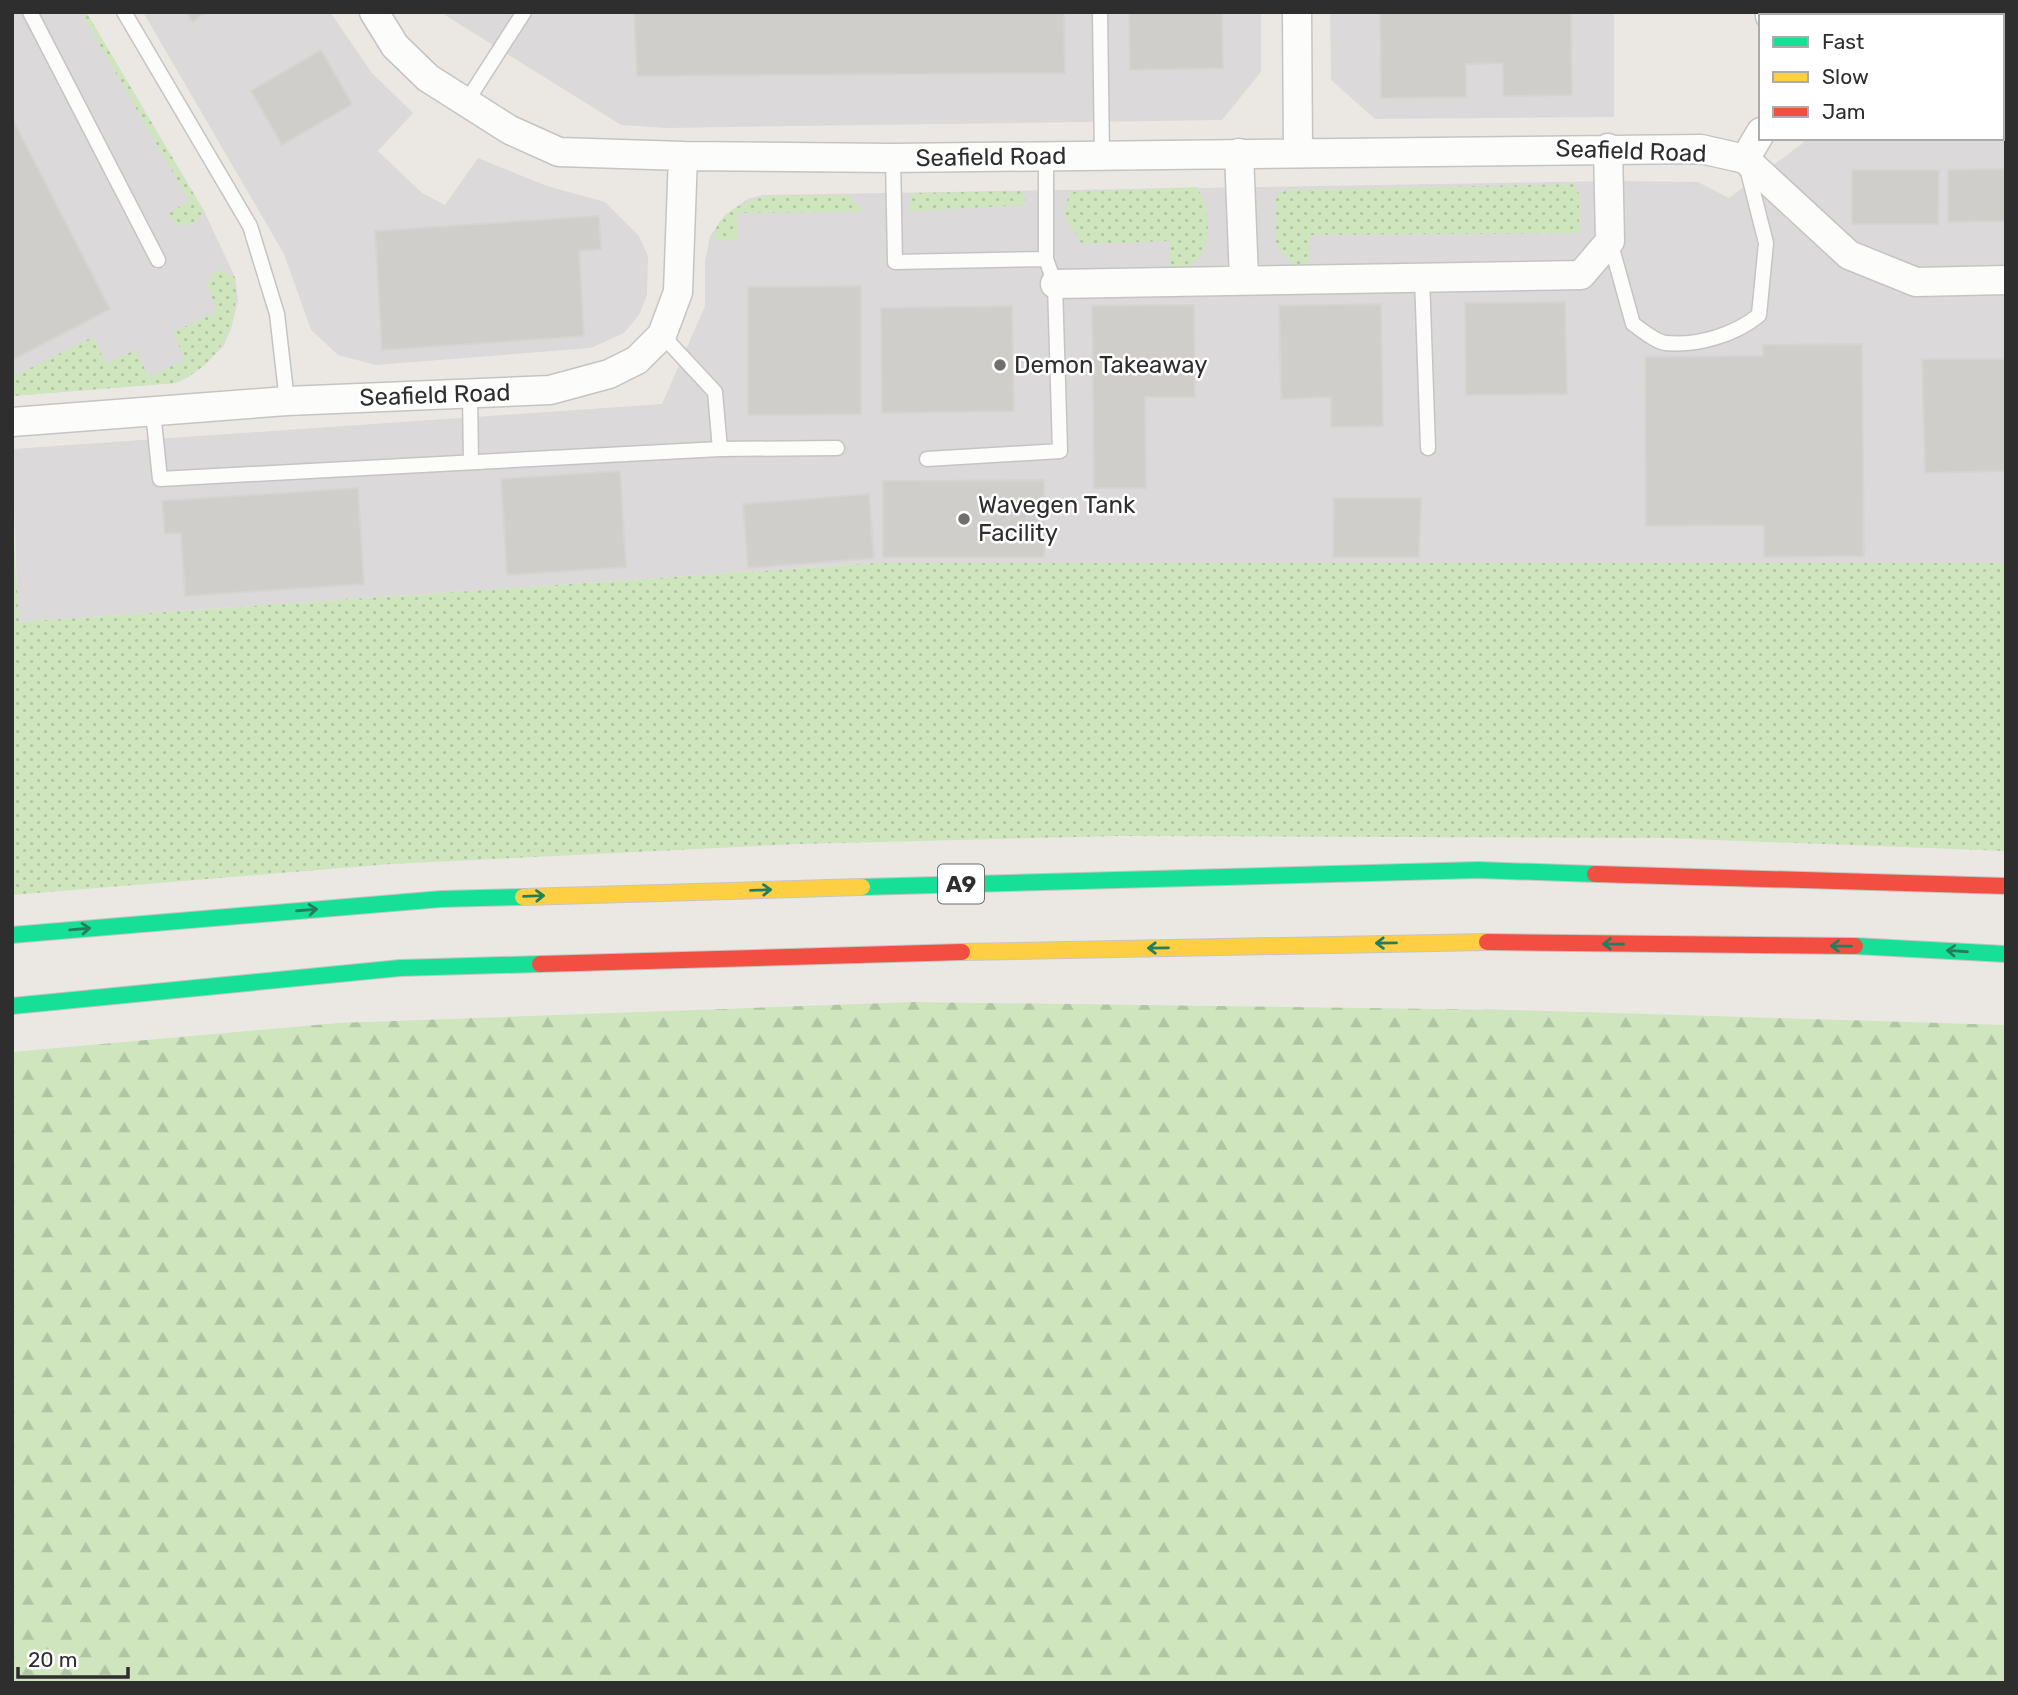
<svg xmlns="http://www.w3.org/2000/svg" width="2018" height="1695" font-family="Rubik,sans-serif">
  <defs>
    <pattern id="grass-dots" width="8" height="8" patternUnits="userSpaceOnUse" patternTransform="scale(1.75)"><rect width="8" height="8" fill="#cee5be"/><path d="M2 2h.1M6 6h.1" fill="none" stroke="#b1c5a4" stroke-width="1.8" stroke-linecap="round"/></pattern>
    <pattern id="forest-firs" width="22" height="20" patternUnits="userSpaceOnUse" patternTransform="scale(1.75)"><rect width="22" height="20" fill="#cee5be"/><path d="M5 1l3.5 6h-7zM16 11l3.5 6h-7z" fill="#b1c5a4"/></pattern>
  </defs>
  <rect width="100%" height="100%" fill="#ebe8e4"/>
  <path fill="#dcd9db" d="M12 12H86L204 211 235 277 238 301 231 329 223 347 189 377 175 383 12 396Z
    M143 12H330L372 73 413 113 378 151 422 193 445 205 478 158 547 186 605 202 639 236 648 256 647 295 639 315 624 333 591 348 376 365 338 355 311 330 284 254Z
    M440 12H1261V72L1222 120 666 128 621 125Z
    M1330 12H1614V117L1375 119 1331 80Z
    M1793 12H2006V563H877L18 622 12 449 662 404 705 306V262L710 236 724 217 747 199 763 195 1615 181 1698 182 1729 198 1803 143 1804 138H2002V16H1793Z"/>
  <path fill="url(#grass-dots)" d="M81 12H86L204 211 194 224 179 225 166 215 189 201Z
    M1574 184 1579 194V233L1310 235 1308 268 1291 263 1275 245V196L1287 190Z
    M1197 187C1214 216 1215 271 1170 270L1169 241 1082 244 1064 217 1069 192Z
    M1022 191 1026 205 907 211 913 193Z
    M769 195H848L864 212 737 213V240H713C717 210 744 203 769 195Z
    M220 270 235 277C240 325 221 364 175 383L12 396V377L93 337 106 364 135 350 149 377 185 360 173 332 217 312 207 283 212 274Z
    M12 508 19 622 877 563H2006V851L1663 838 1120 836 800 844 391 864 12 895Z"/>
  <path fill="url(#forest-firs)" d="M913 1002 1516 1010 2006 1025V1683H12V1052L338 1023Z"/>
  <path fill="#d0cecb" stroke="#d6d4d0" stroke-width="2" d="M186 12H206L193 22Z
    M634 12H1064L1065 73 637 76Z
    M1129 12H1222L1223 68 1130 70Z
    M1380 12H1571L1572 95 1503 96V63L1466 64V97L1381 98Z
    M321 50 352 104 282 145 251 91Z
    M12 118 110 309 12 360Z
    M2006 169V221L1948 222V170Z
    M1852 170H1939L1938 224H1852Z
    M599 216 601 249 579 251 584 336 382 350 375 231Z
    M861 286V414L748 415V287Z
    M1565 302 1567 394 1466 395 1465 303Z
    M1381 304 1383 426 1331 427V397L1281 399 1279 306Z
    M1194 305 1195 397H1145L1146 488H1094L1092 306Z
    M1012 306 1014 411 882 413 881 308Z
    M1862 344 1864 556 1764 557V525L1646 526 1645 357 1763 356V345Z
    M1922 359H2006V471L1925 473Z
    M620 471 626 567 507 575 501 479Z
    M1044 480V557H883V481Z
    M358 488 364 584 185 596 181 533 165 534 162 501Z
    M869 494 874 558 748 568 743 504Z
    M1334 498H1421L1419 557H1333Z"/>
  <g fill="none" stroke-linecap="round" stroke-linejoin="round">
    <g stroke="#c5c4c4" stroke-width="17">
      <path id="lane" d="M30 12 158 260
        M124 12 250 226 277 314 287 401
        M1100 12 1102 155
        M2002 87H2006
        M465 104 524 12
        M893 158 895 262 1046 259
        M1610 241 1633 324C1642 330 1656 342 1666 343 1697 346 1735 335 1759 315L1766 243 1747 168
        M1422 277 1428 448
        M662 335 715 392 720 449 837 448
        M470 393 471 462
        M153 412 160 479 720 449
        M927 459 1060 451 1055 284 1046 259V156"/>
    </g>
    <g stroke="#c5c4c4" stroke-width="31">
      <path id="street" d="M374 12 395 46 428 78 510 130 559 152 683 156 893 158 1701 149 1745 159 1849 255 1916 282 2006 280
        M1297 12 1298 151
        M1770 12V16
        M1239 153 1244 279
        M1745 159 1761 132
        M1055 284 1581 275 1610 241 1608 148
        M12 422 287 401 550 390 609 374 637 360 662 335 678 292 683 156"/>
    </g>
    <g stroke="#c6c5c4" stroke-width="18">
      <path id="fast" d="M862 887 1478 870 1595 874
        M12 935 441 899 523 897
        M1855 946 2006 954
        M12 1006 400 968 540 964"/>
    </g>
    <g stroke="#c6c5c4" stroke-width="18">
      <path id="slow" d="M523 897 862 887
        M962 952 1487 942"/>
    </g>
    <g stroke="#c6c5c4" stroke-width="18">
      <path id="jam" d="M1595 874 2006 886
        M1487 942 1855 946
        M540 964 962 952"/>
    </g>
    <use href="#lane" stroke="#fcfcfb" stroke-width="14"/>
    <use href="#street" stroke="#fcfcfb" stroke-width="28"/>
    <use href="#fast" stroke="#16e098" stroke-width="16"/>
    <use href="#slow" stroke="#ffcf43" stroke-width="16"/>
    <use href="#jam" stroke="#f24e42" stroke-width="16"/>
  </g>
  <defs><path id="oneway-shaft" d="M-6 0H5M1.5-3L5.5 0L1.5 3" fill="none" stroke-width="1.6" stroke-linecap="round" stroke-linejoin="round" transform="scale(1.75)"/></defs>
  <g stroke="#237e5e">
    <use href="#oneway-shaft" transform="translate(761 890) rotate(-2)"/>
    <use href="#oneway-shaft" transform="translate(534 896) rotate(-2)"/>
    <use href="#oneway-shaft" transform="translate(307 910) rotate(-5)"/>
    <use href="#oneway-shaft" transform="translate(80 929) rotate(-5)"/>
    <use href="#oneway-shaft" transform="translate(1386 943) rotate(179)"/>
    <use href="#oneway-shaft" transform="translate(1613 944) rotate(-179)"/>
    <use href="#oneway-shaft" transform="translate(1841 946) rotate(-179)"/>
    <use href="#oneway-shaft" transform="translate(1158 948) rotate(179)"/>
    <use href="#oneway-shaft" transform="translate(1957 951) rotate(-176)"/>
  </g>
  <g fill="#706f6e" stroke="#fff" stroke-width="2.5">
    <circle cx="1000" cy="365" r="7"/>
    <circle cx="964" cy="519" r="7"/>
  </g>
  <g text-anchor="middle" stroke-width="5" stroke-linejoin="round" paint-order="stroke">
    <rect fill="#fff" stroke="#6d6d6d" stroke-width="2" x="938" y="864.5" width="46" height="39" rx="5"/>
    <g font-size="23" font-weight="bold" fill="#2e2e2e">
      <text x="961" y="892">A9</text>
    </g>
    <g font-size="24" fill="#2e2e2e" stroke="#fff">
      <text transform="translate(1631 151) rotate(2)" y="8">Seafield Road</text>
      <text transform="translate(991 157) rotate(-1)" y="8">Seafield Road</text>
      <text transform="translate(435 395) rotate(-2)" y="8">Seafield Road</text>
    </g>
    <g font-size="24" fill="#2e2e2e" stroke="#fff" text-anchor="start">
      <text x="1014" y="373">Demon Takeaway</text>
      <text x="978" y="513">Wavegen Tank<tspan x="978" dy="28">Facility</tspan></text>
    </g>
  </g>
  <rect width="2018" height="1695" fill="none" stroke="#2e2e2e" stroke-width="28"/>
  <rect x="1759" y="14" width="245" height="126" fill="#ffffff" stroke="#ababab" stroke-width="2"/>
  <rect x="1773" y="37" width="35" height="10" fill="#16e098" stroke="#ababab" stroke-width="2"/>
  <text x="1822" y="49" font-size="21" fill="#2e2e2e">Fast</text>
  <rect x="1773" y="72" width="35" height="10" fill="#ffcf43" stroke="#ababab" stroke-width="2"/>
  <text x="1822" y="84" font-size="21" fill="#2e2e2e">Slow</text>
  <rect x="1773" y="107" width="35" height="10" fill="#f24e42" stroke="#ababab" stroke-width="2"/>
  <text x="1822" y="119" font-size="21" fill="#2e2e2e">Jam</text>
  <path d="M18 1667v10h110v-10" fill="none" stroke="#2e2e2e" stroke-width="3.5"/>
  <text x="28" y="1667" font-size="21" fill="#2e2e2e" stroke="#ffffff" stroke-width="5" paint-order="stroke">20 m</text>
</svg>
